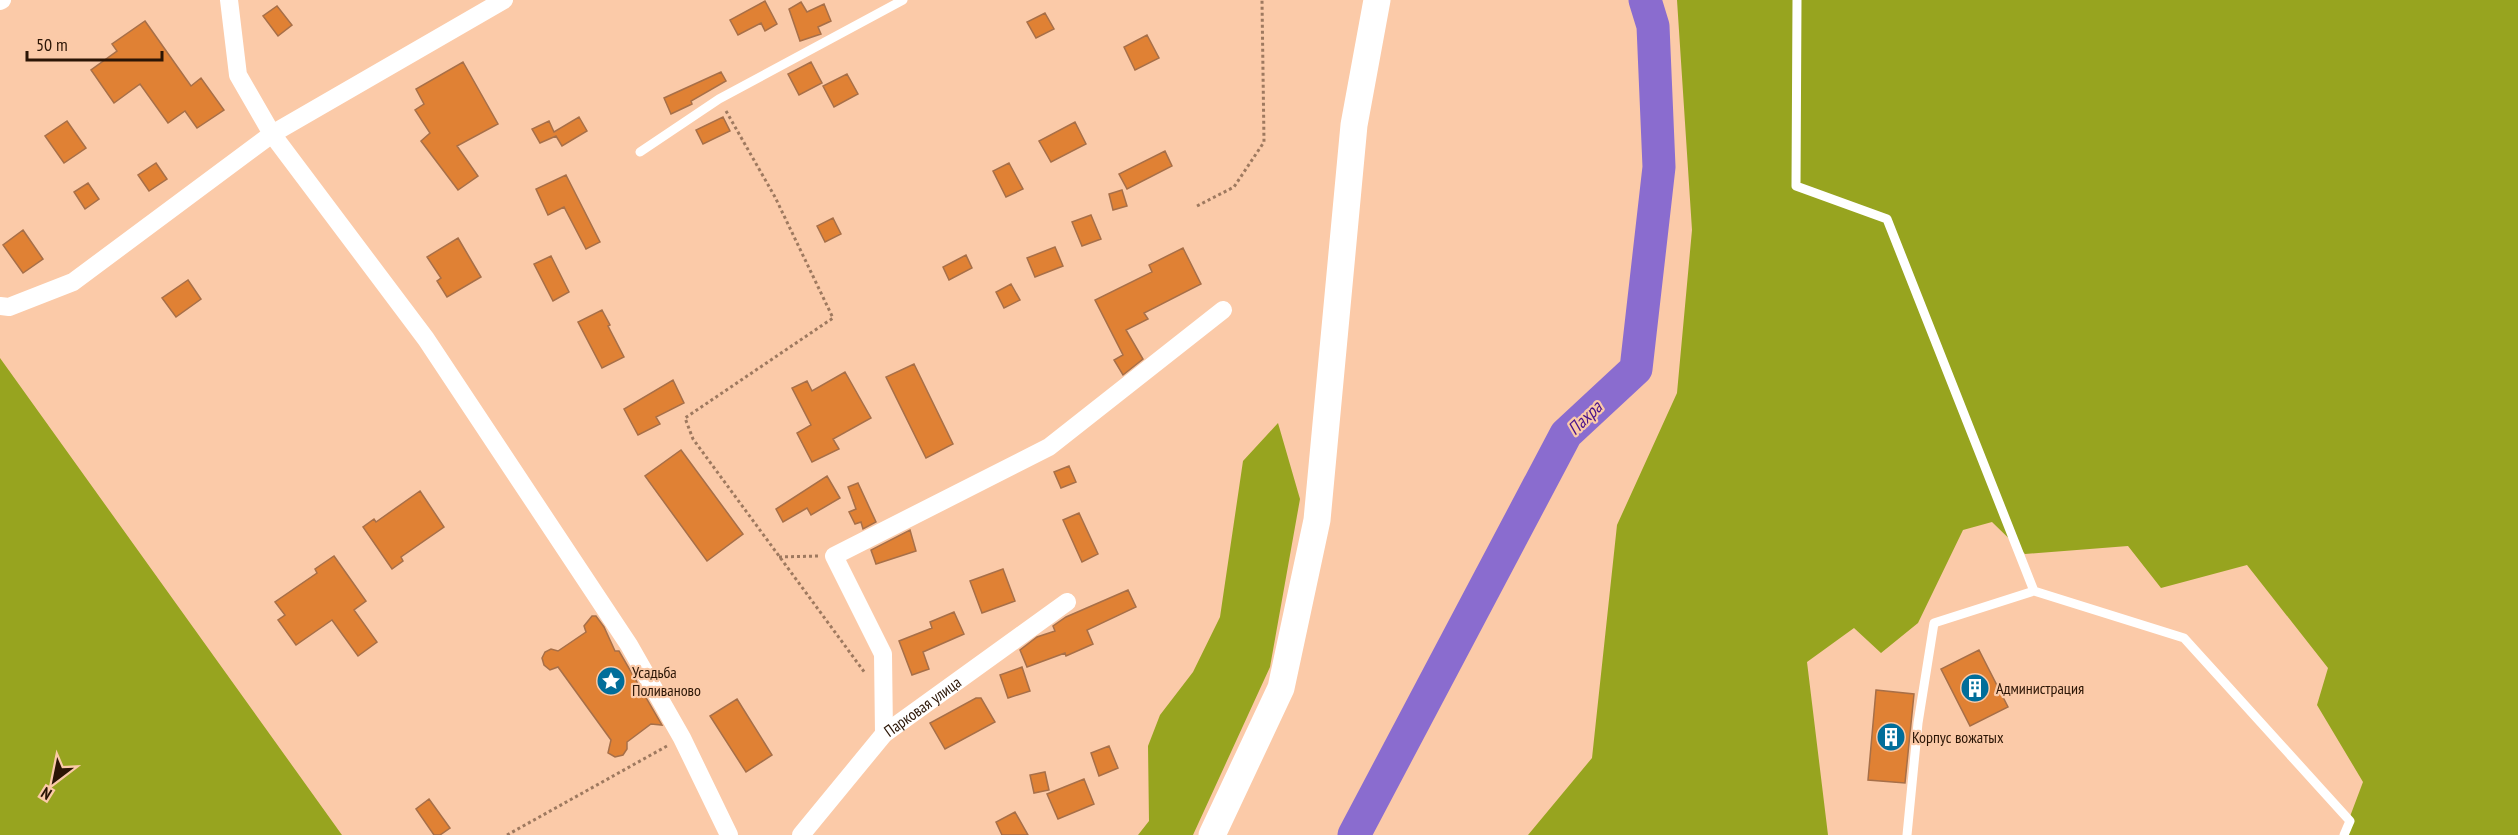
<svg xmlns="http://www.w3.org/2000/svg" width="2518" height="835" font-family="'PT Sans Narrow',sans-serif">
  <rect width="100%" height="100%" fill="#fbcaa8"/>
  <path fill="#97a41f" d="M1677 0H2518V835H2343L2363 782 2317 705 2328 668 2247 565 2161 588 2128 546 2025 554 1992 522 1963 530 1918 623 1881 653 1854 628 1807 662 1828 835H1528L1592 758 1617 525 1677 393 1692 230Z
    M0 358 342 835H0Z
    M1278 423 1300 499 1270 667 1193 835H1138L1149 821 1148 746 1160 715 1193 672 1220 617 1243 461Z"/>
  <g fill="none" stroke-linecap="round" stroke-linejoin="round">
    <path stroke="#8a6ccf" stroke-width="33" d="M1354 835 1566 434 1636 369 1659 167 1653 26 1645 0"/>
  </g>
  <path fill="#e08134" stroke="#a76f48" stroke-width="1.5" d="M765 1 777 24 765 31 761 23 738 35 730 20Z
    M801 2 807 12 824 4 831 21 818 27 821 34 800 41 789 9Z
    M277 6 292 25 278 36 263 16Z
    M1045 13 1054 29 1036 38 1027 22Z
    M145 21 191 86 201 78 224 110 197 128 185 111 168 123 140 84 114 103 91 70 117 51 112 44Z
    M1147 35 1159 58 1135 70 1124 47Z
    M463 62 498 124 457 146 478 176 458 190 421 141 430 133 415 110 424 104 416 89Z
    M811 62 822 83 799 95 788 74Z
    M721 72 726 81 691 101 692 104 671 114 664 98Z
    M847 74 858 94 834 107 823 86Z
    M579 117 587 131 562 146 556 136 540 143 532 129 549 121 554 132Z
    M723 117 730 131 703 144 696 130Z
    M67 121 86 148 64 163 45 136Z
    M1075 122 1086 144 1051 162 1039 141Z
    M1165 151 1172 166 1127 189 1119 174Z
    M156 163 167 179 149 191 138 175Z
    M1009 163 1023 189 1006 197 993 171Z
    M566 175 600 242 586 249 564 207 548 215 536 189Z
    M88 183 99 199 85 209 74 192Z
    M1122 190 1127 206 1113 210 1109 194Z
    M1091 215 1101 239 1082 246 1072 222Z
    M833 218 841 234 825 242 817 226Z
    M23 230 43 259 23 273 3 245Z
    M458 238 481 277 447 297 437 281 441 278 427 257Z
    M1055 247 1063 266 1035 277 1027 258Z
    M1183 248 1201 284 1144 313 1148 319 1126 330 1143 359 1123 375 1114 360 1123 355 1095 300 1152 272 1149 265Z
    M966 255 972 268 949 280 943 267Z
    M551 256 569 292 553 301 534 264Z
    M188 280 201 299 176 317 162 298Z
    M1011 284 1020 300 1004 308 996 292Z
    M602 310 610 325 608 326 624 357 602 368 578 322Z
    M914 364 953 444 926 458 886 377Z
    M845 372 871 418 833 439 839 449 812 462 797 433 811 425 792 388 807 381 812 391Z
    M673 380 684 403 656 417 660 424 638 435 624 409Z
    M681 450 743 534 707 561 645 476Z
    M1069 466 1076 482 1061 488 1054 472Z
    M827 476 840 498 811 515 807 508 783 522 776 509Z
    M858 483 876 522 863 529 861 522 855 524 849 512 856 509 848 487Z
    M420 491 444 527 401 557 403 561 392 569 363 527 374 519 376 522Z
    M1079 513 1098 554 1082 562 1063 520Z
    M910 530 916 551 876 564 871 550Z
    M334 556 366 601 354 610 377 642 358 656 332 620 296 645 278 620 285 615 275 602 317 573 315 569Z
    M1003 569 1015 601 982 613 970 581Z
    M1128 590 1136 607 1087 630 1093 644 1066 656 1065 653 1027 667 1020 650 1037 637 1055 631 1053 626 1066 617Z
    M954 612 964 634 923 652 929 669 912 675 899 641 932 628 930 622Z
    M592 616H596L604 627 615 651H619L662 725 651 724 627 742V749L623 755 615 757 608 753 611 740 558 667 550 670 544 665 542 658 545 652 551 649 558 651 586 632 584 626Z
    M1979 650 2008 707 1970 726 1941 669Z
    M1022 667 1030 691 1008 698 1000 675Z
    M1876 690 1914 694 1905 783 1868 780Z
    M976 698H981L995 722 945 749 930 723Z
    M737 699 772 755 746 772 710 716Z
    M1109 746 1118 768 1099 776 1091 753Z
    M1045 772 1049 790 1034 793 1030 775Z
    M1084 779 1094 804 1058 819 1047 794Z
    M429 799 450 828 440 835H434L416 809Z
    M1015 812 1028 835H1002L996 822Z"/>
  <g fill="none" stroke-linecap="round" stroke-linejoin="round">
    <path stroke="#9e795f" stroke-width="3" stroke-dasharray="3 3" stroke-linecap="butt" d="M726 111 775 197 833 318 685 418 693 439 865 673
      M1197 206 1234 187 1264 142 1262 0
      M779 557 818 556
      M507 835 667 746"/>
    <path stroke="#fff" stroke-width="9" d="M1797 0 1796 186 1887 219 2034 591
      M640 152 719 99 903 0
      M1907 835 1918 723 1934 623 2034 591 2184 638 2350 821 2344 835"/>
    <g stroke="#fff" stroke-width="18">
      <path d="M504 0 272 134 426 339 629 645 682 738 729 835"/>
      <path d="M0 1 2 0"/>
      <path d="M0 306 9 307 73 282 272 134 238 75 229 0"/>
      <path d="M884 734 883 654 834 556 1049 447 1223 310"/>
      <path id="s1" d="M801 835 884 734 1067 602"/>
    </g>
    <path stroke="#fff" stroke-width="27" d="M1212 835 1281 688 1317 520 1354 125 1377 0"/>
  </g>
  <defs>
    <g id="sight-disc" transform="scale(1.5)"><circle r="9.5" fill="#016e9a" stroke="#fbcaa8"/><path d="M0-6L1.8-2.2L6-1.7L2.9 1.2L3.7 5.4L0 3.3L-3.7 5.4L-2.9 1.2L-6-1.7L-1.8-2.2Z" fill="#fff"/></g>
    <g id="building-disc" transform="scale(1.5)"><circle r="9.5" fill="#016e9a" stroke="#fbcaa8"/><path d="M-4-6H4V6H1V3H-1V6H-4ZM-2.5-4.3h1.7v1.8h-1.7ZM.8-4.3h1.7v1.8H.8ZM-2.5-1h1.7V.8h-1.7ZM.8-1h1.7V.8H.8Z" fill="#fff"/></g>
  </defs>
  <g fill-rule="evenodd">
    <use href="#sight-disc" x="611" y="681"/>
    <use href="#building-disc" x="1975" y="688"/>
    <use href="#building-disc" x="1891" y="737"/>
  </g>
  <g text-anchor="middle" stroke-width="4.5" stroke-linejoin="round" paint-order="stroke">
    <g font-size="16" fill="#2b1505" stroke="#fbcaa8" text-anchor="start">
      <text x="632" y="678">Усадьба<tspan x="632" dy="18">Поливаново</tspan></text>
      <text x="1996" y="694">Администрация</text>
      <text x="1912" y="743">Корпус вожатых</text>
    </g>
    <g font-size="16" fill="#2b1505" stroke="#fbcaa8">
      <text dy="6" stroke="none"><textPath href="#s1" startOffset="178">Парковая улица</textPath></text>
    </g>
    <g font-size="18" font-style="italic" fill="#48128b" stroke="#fbcaa8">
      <text transform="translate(1585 418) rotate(-44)" y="6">Пахра</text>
    </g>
  </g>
  <g transform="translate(54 781) rotate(212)" stroke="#fbcaa8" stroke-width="4.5" paint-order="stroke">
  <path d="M0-4.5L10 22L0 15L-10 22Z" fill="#2b1505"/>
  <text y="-9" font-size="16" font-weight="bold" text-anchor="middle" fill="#2b1505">N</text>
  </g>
  <path d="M27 51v9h135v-9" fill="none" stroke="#2b1505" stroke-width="3"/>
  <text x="36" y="51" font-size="18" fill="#2b1505" stroke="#fbcaa8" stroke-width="4.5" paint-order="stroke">50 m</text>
</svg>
